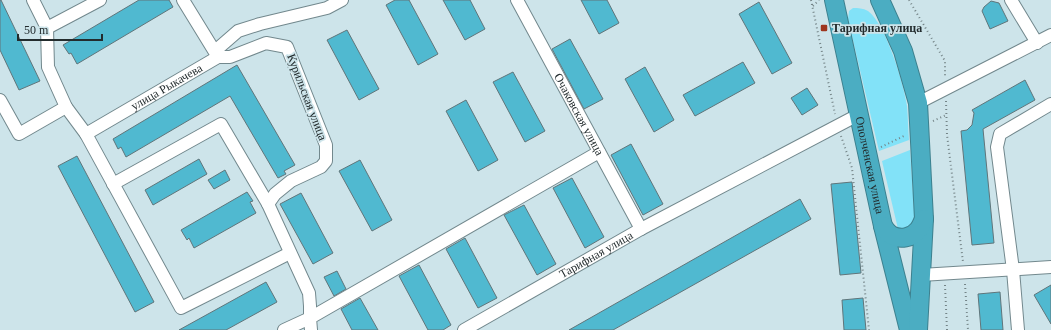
<svg xmlns="http://www.w3.org/2000/svg" width="1051" height="330" font-family="'Times New Roman',serif">
  <rect width="100%" height="100%" fill="#cde4ea"/>
  <path fill="#82e2f8" d="M853 8C858 8 863 8 868 11 886 24 904 85 907 106 908 117 908 129 909 140L879 151 848 19 849 11Z
    M910 150 915 223 911 228 898 229 882 161Z"/>
  <path fill="#50b9d0" stroke="#60757a" d="M0 0H1L40 81 19 90 0 50Z
    M139 0H169L173 7 77 64 71 53 69 54 63 45Z
    M395 0H409L438 54 418 65 386 5Z
    M443 0H470L485 29 465 40Z
    M581 0H607L619 23 599 34Z
    M991 1 999 3 1008 21 990 29 982 11 984 7Z
    M759 2 792 63 772 74 739 14Z
    M347 30 379 89 359 100 327 40Z
    M570 39 603 99 584 109 552 49Z
    M743 62 755 83 695 116 683 95Z
    M237 65 295 165 284 171 286 174 278 178 230 96 126 157 121 147 118 149 113 139Z
    M645 67 674 120 654 132 625 79Z
    M513 72 545 131 525 142 493 82Z
    M1025 80 1035 100 983 129 994 243 972 245 961 131 967 130 972 125 974 113 972 110Z
    M807 88 818 105 802 115 791 98Z
    M466 100 498 160 478 171 446 111Z
    M631 144 663 204 643 215 611 155Z
    M77 156 154 302 135 312 58 166Z
    M199 159 207 174 153 205 145 190Z
    M360 160 392 220 372 231 339 171Z
    M225 170 230 180 214 189 208 180Z
    M572 178 604 237 585 248 553 188Z
    M852 182 861 273 840 275 831 184Z
    M247 192 253 201 250 202 256 213 194 248 189 238 187 240 181 230Z
    M301 193 333 253 313 264 280 204Z
    M800 199 811 219 613 330H569Z
    M524 205 556 264 537 275 504 215Z
    M465 238 497 298 478 308 446 249Z
    M419 265 451 325 443 330H428L399 276Z
    M337 271 346 289 334 296 324 277Z
    M266 282 277 302 226 330H179Z
    M1051 285V324L1034 295Z
    M1000 292 1003 330H981L978 294Z
    M360 298 378 330H352L341 309Z
    M863 298 866 330H844L842 300Z"/>
  <g fill="none" stroke-linecap="round" stroke-linejoin="round">
    <g stroke="#72888d" stroke-width="14">
      <g id="minor">
        <path id="s1" d="M517 0 641 229"/>
        <path d="M1011 0 1037 43"/>
        <path d="M47 28 100 0"/>
        <path d="M0 100 19 134 66 107 48 67 47 28 33 0"/>
        <path d="M918 103 1051 35"/>
        <path id="s2" d="M66 107 86 134 218 57 183 0"/>
        <path d="M86 134 181 308 290 253"/>
        <path d="M113 184 221 124 268 204"/>
        <path d="M921 275 1051 267"/>
        <path d="M284 330 310 318V306L309 293 268 204 275 194 291 181 321 167 326 161V145L287 47 266 43 230 57H218L215 51 238 31 260 24 327 8 342 0"/>
        <path d="M311 330 310 318 599 152"/>
        <path id="s3" d="M464 330 641 229 858 115"/>
        <path d="M1018 330 1013 270 997 147 1000 134 1051 104"/>
      </g>
    </g>
    <g stroke="#3d808e" stroke-width="20">
      <g id="highway">
        <path id="s4" d="M834 0 883 226 909 330"/>
        <path d="M880 0 903 51 918 103 924 219 918 330"/>
        <path d="M883 226C885 229 888 233 891 235 900 240 912 238 918 230 921 227 922 223 924 219"/>
      </g>
    </g>
    <path stroke="#748487" stroke-width="2" stroke-dasharray="1 3" stroke-linecap="butt" d="M811 0 835 114
      M909 0 945 61V77
      M813 6 819 0
      M946 101 947 135 963 262
      M933 121 946 115
      M841 136 852 168 869 330
      M881 147 906 135
      M965 284 968 330
      M945 285 947 330"/>
    <use href="#minor" stroke="#fff" stroke-width="12"/>
    <use href="#highway" stroke="#4badc2" stroke-width="18"/>
  </g>
  <rect fill="#9e351e" stroke="#cde4ea" stroke-width="1.5" x="820" y="24" width="8" height="8" rx="2"/>
  <g text-anchor="middle" stroke-width="3.5" stroke-linejoin="round" paint-order="stroke">
    <g font-size="12" font-weight="bold" fill="#232c2e" stroke="#cde4ea" text-anchor="start">
      <text x="832" y="32">Тарифная улица</text>
    </g>
    <g font-size="12" fill="#232c2e" stroke="#cde4ea">
      <text dy="4" stroke="none"><textPath href="#s2" startOffset="127">улица Рыкачева</textPath></text>
      <text transform="translate(307 97) rotate(69)" y="4">Курильская улица</text>
      <text dy="4" stroke="none"><textPath href="#s1" startOffset="130">Очаковская улица</textPath></text>
      <text dy="4" stroke="none"><textPath href="#s4" startOffset="169">Ополченская улица</textPath></text>
      <text dy="4" stroke="none"><textPath href="#s3" startOffset="152">Тарифная улица</textPath></text>
    </g>
  </g>
  <path d="M18 34v6h84v-6" fill="none" stroke="#232c2e" stroke-width="2"/>
  <text x="24" y="34" font-size="12" fill="#232c2e" stroke="#cde4ea" stroke-width="3" paint-order="stroke">50 m</text>
</svg>
